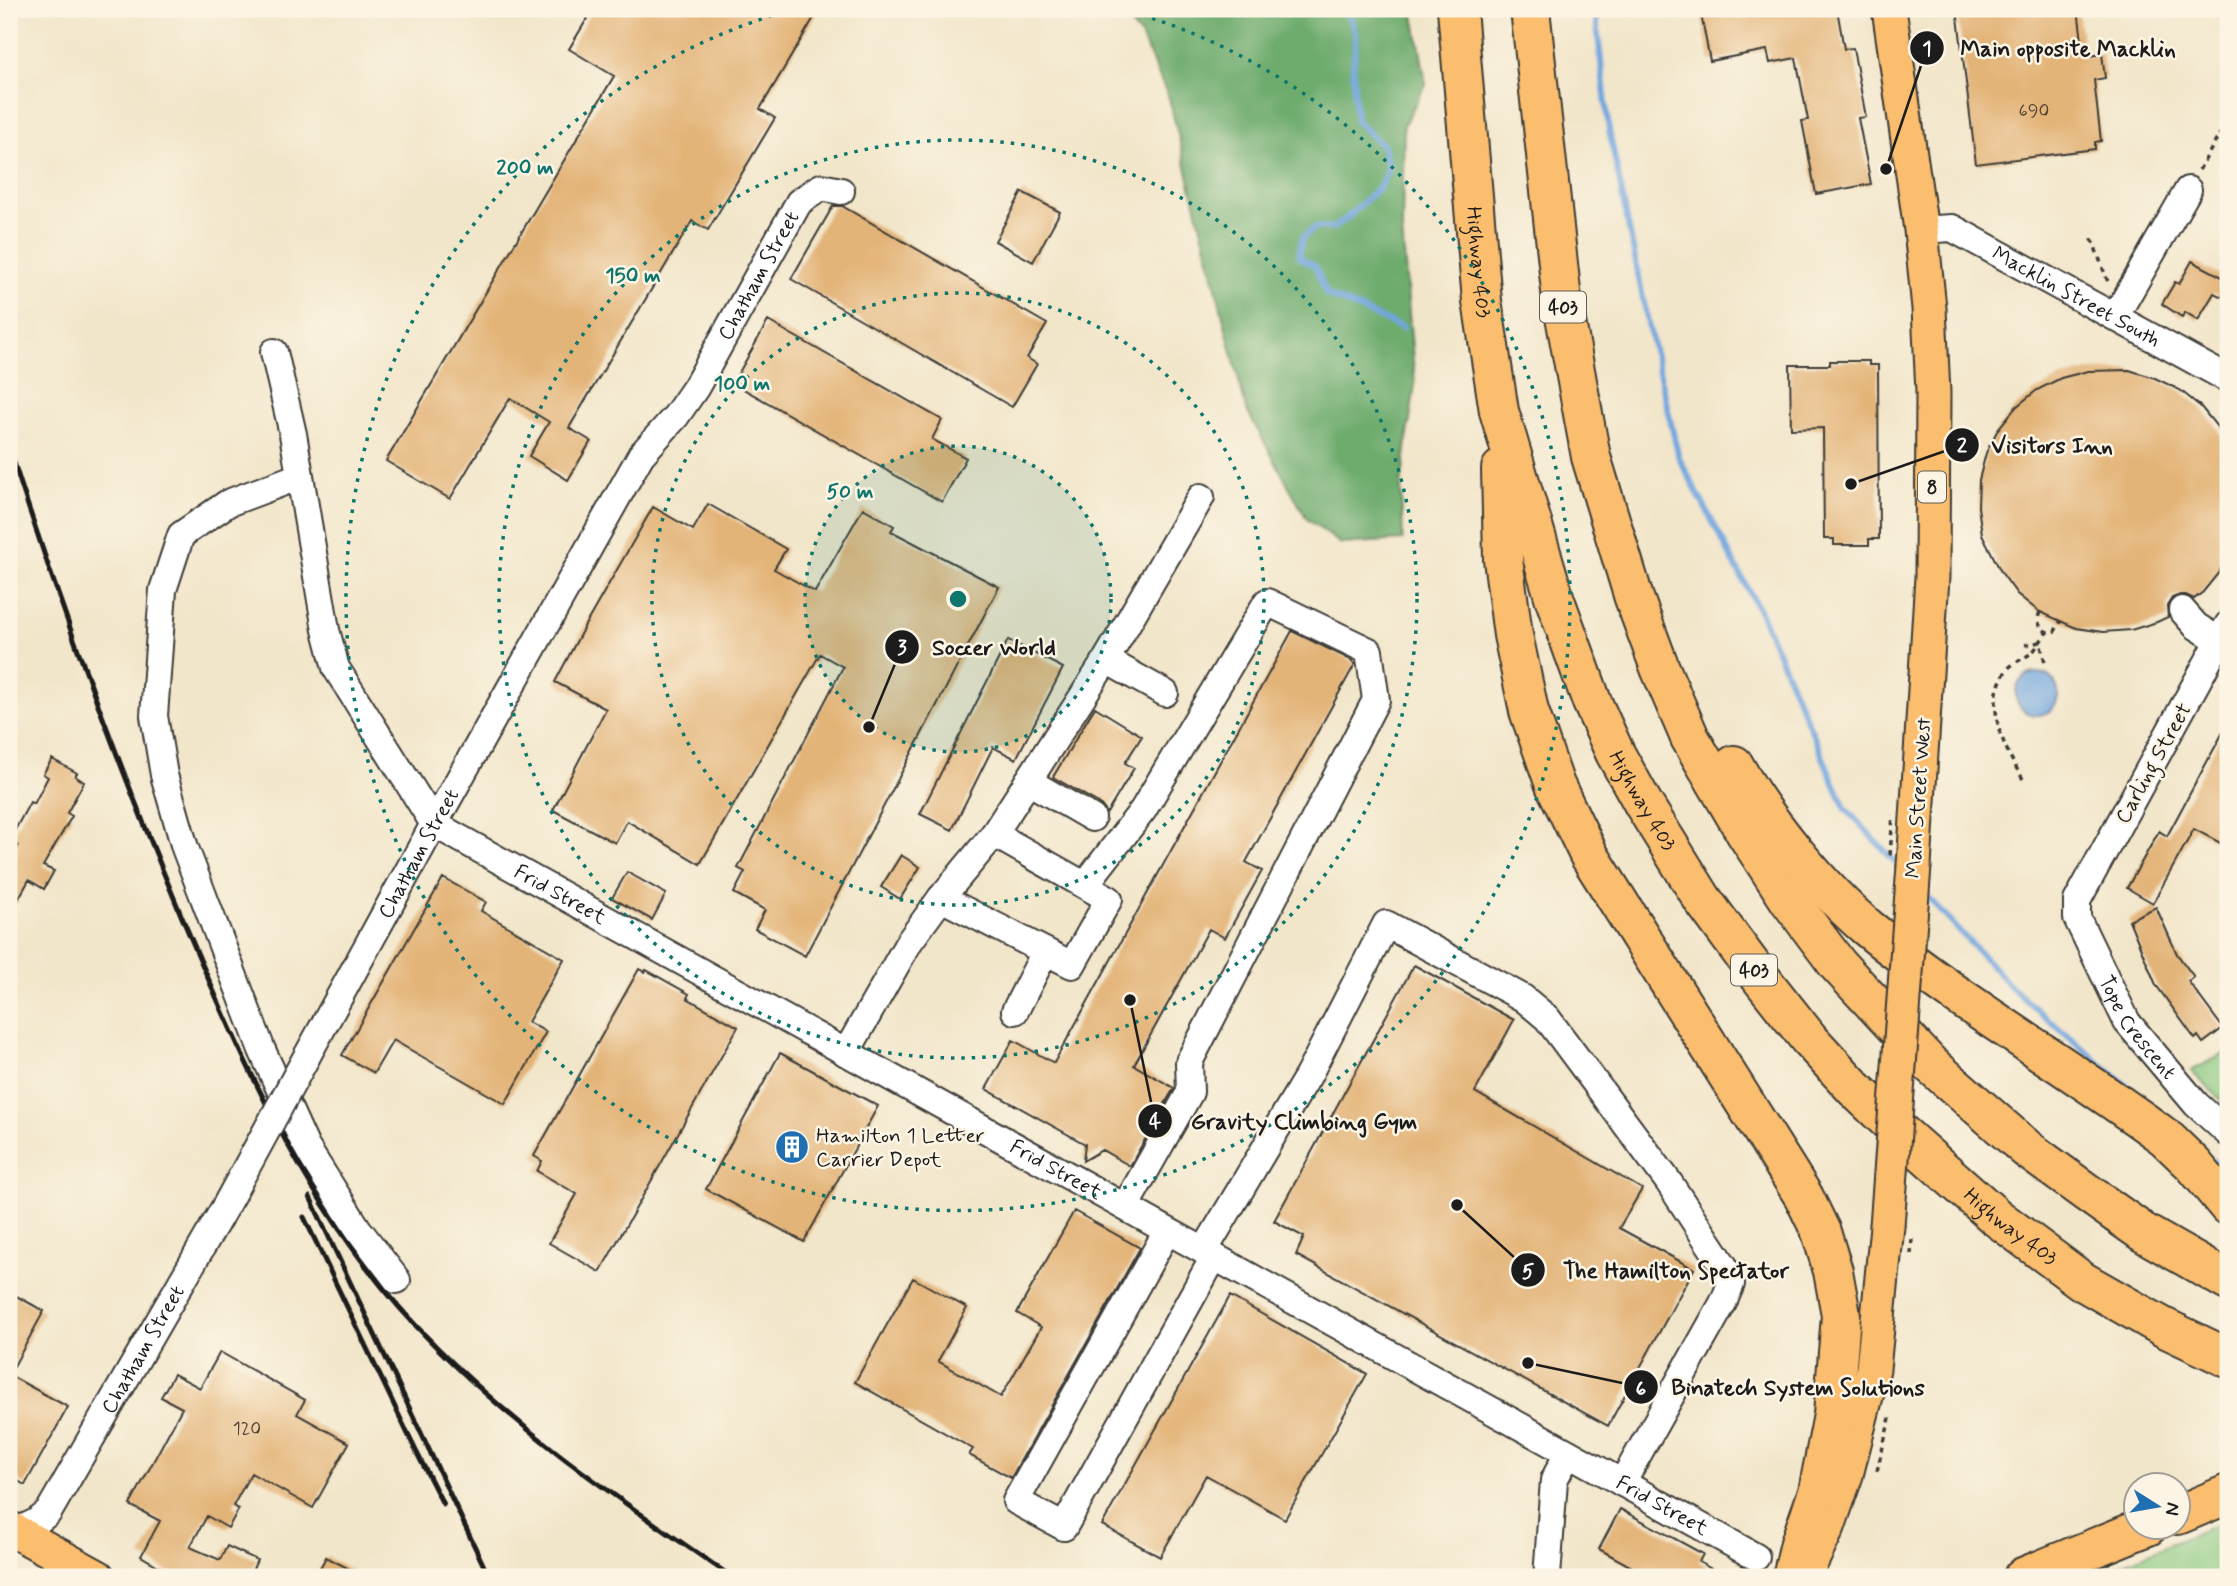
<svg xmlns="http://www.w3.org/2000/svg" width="2237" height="1586" font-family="Mynerve,sans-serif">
  <rect width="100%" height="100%" fill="#fcf5e5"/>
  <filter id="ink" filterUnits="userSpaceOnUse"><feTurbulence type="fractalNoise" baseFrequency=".0143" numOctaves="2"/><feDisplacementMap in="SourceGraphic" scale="14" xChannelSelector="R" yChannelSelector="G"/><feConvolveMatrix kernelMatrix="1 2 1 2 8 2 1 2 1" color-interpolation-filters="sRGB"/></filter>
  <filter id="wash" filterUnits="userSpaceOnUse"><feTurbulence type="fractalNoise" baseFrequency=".00686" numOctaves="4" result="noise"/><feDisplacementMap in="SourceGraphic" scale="28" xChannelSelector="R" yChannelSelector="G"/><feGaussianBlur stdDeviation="1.57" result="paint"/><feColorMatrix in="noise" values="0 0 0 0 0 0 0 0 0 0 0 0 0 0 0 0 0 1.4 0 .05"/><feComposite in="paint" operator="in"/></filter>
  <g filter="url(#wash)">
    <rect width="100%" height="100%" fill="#f2e6ca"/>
    <path fill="#88c87f" stroke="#52724e" stroke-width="2" d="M2228 1052V1107L2191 1071Z
      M2228 1520V1577H2091Z"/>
    <path fill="#6eac6e" stroke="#456445" stroke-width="2" d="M1118 9H1413L1426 84 1404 125 1402 230 1415 384 1401 486 1403 540 1341 544 1307 519 1246 409 1169 98 1141 36Z"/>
    <path fill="#72a6de" stroke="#47617d" stroke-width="2" d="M2016 694a21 21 0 1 1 42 0a21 21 0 1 1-42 0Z"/>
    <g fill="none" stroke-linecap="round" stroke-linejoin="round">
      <path stroke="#72a6de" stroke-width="6" d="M1347 9 1356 35 1353 70 1356 121 1383 146 1388 167 1381 185 1346 219 1333 228 1316 227 1302 238 1299 257 1315 266 1327 295 1403 328
        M1595 9 1609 130 1649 328 1679 458 1761 614 1845 808 1902 869
        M1924 893 2015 991 2134 1092
        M2214 1161 2228 1173"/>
    </g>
    <g id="blocks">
      <path fill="#e3b478" d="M593 9H819L760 109 775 118 708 230 692 221 569 428 591 441 568 480 529 456 549 422 510 398 450 499 386 461 614 76 569 49Z
        M1700 9H1837L1844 49 1853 48 1866 117 1858 118 1871 184 1816 194 1802 121 1808 120 1796 58 1770 63 1767 50 1710 61Z
        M1957 9H2078L2084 57 2102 54 2105 78 2094 80 2101 141 2095 142V149L1976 164Z
        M1022 192 1060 212 1033 262 995 241Z
        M833 206H842L1047 324 1027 358 1037 364 1012 407 791 279Z
        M2192 261 2228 280V287L2222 297 2214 293 2198 320 2185 312 2182 317 2162 304 2175 282 2179 284Z
        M768 321 942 420 932 439 966 458 942 502 733 383Z
        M1830 361H1869V365H1878L1879 539H1869V545H1834V539H1824L1823 428 1791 429 1790 365H1830Z
        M2129 370 2155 378 2180 390 2201 407 2218 428 2228 447V551L2220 571 2203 592 2194 599 2186 595H2180L2172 598 2167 606 2168 617 2157 622 2131 630 2103 632 2076 628 2038 611 2017 594 2001 572 1982 534 1978 507 1979 480 1986 453 1998 429 2016 407 2037 390 2061 378 2088 371Z
        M708 504 786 549 774 569 815 592 863 508 894 526 891 531 999 587 805 956 755 929 765 910 734 893 745 872 738 868 843 667 820 654 700 864 627 821 615 843 553 810 606 709 555 682 584 627 653 507 693 530Z
        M1292 631 1351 660 1355 664 1246 862 1262 871 1225 938 1209 929 1134 1065 1174 1088 1130 1166 1102 1150 1083 1161 1085 1144 986 1089 1013 1040 1054 1063Z
        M1008 640 1063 668 1016 759 993 747 952 830 920 814Z
        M1095 707 1142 736 1125 763 1134 768 1107 813 1100 804 1053 777Z
        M2228 723V847L2194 829 2153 903 2127 888 2159 831 2167 836Z
        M52 759 77 773 75 776 84 782 67 813 72 816 43 866 54 871 44 889 29 880 9 916V862L18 846 10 839 30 802 34 804 48 777 43 774Z
        M901 855 920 867 900 899 881 887Z
        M627 872 666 894 652 920 612 898Z
        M443 878 486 902 481 911 564 959 528 1022 546 1032 505 1104 393 1040 374 1073 342 1055Z
        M2156 907 2177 954 2194 977 2188 981 2223 1028 2203 1043 2198 1036 2195 1039 2156 985 2129 920Z
        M1414 965 1514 1020 1475 1092 1642 1189 1619 1228 1694 1269 1608 1426 1296 1255 1304 1237 1274 1221Z
        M639 969 645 972 646 970 689 994 687 998 738 1027 600 1272 549 1243 577 1194 537 1171 542 1161 534 1156Z
        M780 1053 878 1106 804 1242 706 1189Z
        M1074 1211 1140 1248 1011 1478 969 1455 973 1449 855 1382 913 1278 967 1308 938 1361 1001 1397 1041 1327 1017 1313Z
        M9 1292 44 1311 9 1375 68 1407 25 1485 9 1476Z
        M1230 1296 1367 1374 1285 1519 1206 1475 1160 1557 1102 1525Z
        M220 1352 305 1400 297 1414 349 1443 313 1508 251 1473 233 1506 239 1509 228 1528 207 1516 190 1547 220 1560 227 1546 257 1560 251 1574 259 1577H177L141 1556 160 1521 130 1505 182 1408 161 1397 174 1374 200 1388Z
        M1620 1509 1703 1554 1699 1562 1726 1577H1650L1599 1549Z
        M326 1557 365 1577H315Z"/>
    </g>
  </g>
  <g filter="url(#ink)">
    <use href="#blocks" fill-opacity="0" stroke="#3c3a36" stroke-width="2"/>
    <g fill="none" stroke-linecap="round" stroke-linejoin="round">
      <g stroke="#3c3a36" stroke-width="30">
        <g id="minor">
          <path id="s1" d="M1921 230 1952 228 2228 379"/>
          <path d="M2115 317 2188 190"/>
          <path id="s2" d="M274 352 293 434 326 630 336 668 434 824 1756 1557"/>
          <path d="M300 476 228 503 181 535 163 590 154 716 164 775 185 848 262 1050 306 1147 358 1229 397 1280"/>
          <path d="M2182 610 2196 626 2220 641"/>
          <path id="s3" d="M2228 625 2077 901V918L2127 1022 2196 1104 2228 1133"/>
          <path d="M1106 660 1165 693"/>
          <path d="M1028 781 1092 818"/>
          <path d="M1085 885 1143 810 1267 602 1369 651 1376 700 1189 1062 1190 1092 1125 1207"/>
          <path d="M941 898 1072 965 1109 899 994 834"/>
          <path d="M1015 1011 1045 952"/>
          <path d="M846 1053 909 942 941 898 994 834 1106 660 1201 497"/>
          <path id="s4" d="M307 1056 434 824 641 455 676 416 696 387 799 202 821 187 841 191"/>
          <path d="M1167 1231 1016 1501 1064 1527 1214 1257"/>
          <path d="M1204 1251 1308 1076 1386 924 1523 998 1547 1018 1668 1181 1724 1266 1731 1284 1723 1303 1622 1483"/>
          <path id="s5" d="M9 1535 36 1522 48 1513 226 1205"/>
          <path d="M1547 1577 1554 1480 1568 1453"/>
        </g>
      </g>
      <g stroke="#3c3a36" stroke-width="37">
        <path id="major" d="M1889 9 1921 230 1929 308 1933 393 1932 577 1914 866
          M9 1528 98 1577
          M1804 1577 1828 1527 1846 1475 1873 1369 1887 1226"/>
      </g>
      <g stroke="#3c3a36" stroke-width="42">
        <g id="highway">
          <path id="s6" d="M1457 9 1482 301 1499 411 1555 600 1592 702 1615 753 1644 805 1703 900 1756 972 1809 1039 1855 1089 1901 1133 1996 1217 2082 1281 2163 1327 2228 1358"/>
          <path d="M1530 9 1562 300 1591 457 1634 598 1660 668 1690 738 1745 832 1790 901 1838 965 1930 1064 2027 1149 2086 1192 2144 1233 2228 1281"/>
          <path d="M1501 469 1503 559 1513 635 1529 711 1555 785 1589 855 1804 1197 1821 1232 1833 1271 1841 1315 1833 1415 1818 1492 1800 1543 1792 1577"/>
          <path d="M1734 765C1764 819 1821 889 1869 929 1963 1006 2069 1066 2166 1138L2193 1164 2228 1206"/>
          <path d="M2178 1515 2228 1494"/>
          <path d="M2023 1577 2148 1526"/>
        </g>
      </g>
      <path stroke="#3c3a36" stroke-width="3.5" stroke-dasharray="5 5" stroke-linecap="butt" d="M2199 170 2228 120
        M2092 239 2108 282
        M2040 612C2036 621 2039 627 2047 632
        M2025 645 2040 642 2045 662
        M2023 779C2004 749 1982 704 2007 670 2012 663 2023 659 2030 654 2037 649 2041 639 2047 632L2055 631 2061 621
        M1877 1471 1891 1414"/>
      <use href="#minor" stroke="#fff" stroke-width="26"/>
      <use href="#major" stroke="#fbbd6e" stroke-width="33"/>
      <use href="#highway" stroke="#fbbd6e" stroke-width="38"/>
      <path stroke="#1c1c1c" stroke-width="5" d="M9 447C59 605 117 761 181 915 240 1054 299 1192 399 1307 494 1415 614 1497 732 1577
        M310 1197 489 1577
        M304 1217 417 1453 443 1504"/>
      <g stroke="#3c3a36" stroke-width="30" stroke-linecap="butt">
        <path id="minor-bridge" d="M226 1205 307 1056"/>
      </g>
      <g stroke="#3c3a36" stroke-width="37" stroke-linecap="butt">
        <path id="major-bridge" d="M1887 1226 1914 866"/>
      </g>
      <path stroke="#3c3a36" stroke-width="3.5" stroke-dasharray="5 5" stroke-linecap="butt" d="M1890 855 1893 815
        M1911 1254 1912 1239"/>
      <use href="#minor-bridge" stroke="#fff" stroke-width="26"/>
      <use href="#major-bridge" stroke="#fbbd6e" stroke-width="33"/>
    </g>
  </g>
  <circle cx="958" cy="599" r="153" fill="#0f766e" fill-opacity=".12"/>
  <g fill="none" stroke="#0f766e" stroke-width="3.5" stroke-dasharray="3.5 7">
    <circle cx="958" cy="599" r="153"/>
    <circle cx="958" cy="599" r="306"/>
    <circle cx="958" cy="599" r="459"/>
    <path d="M1122 9A612 612 0 1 1 794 9"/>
  </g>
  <defs>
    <g id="building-disc" transform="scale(1.75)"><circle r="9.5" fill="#1f6fb2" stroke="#fcf5e5"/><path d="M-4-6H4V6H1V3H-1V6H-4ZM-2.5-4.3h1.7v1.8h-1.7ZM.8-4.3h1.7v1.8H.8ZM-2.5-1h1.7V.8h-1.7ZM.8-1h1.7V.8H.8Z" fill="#fff"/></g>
  </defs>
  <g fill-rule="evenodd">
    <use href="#building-disc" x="792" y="1147"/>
  </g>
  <g text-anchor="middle" stroke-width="5" stroke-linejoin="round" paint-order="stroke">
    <g font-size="18" fill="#4e4233">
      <text x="2034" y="116">690</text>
      <text x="247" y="1434">120</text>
    </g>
    <g fill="#fcf5e5" stroke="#5f5d58" stroke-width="2">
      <rect x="1540" y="291.5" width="46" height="31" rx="5"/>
      <rect x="1918" y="471.5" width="28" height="31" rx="5"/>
      <rect x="1731" y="954.5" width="46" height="31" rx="5"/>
    </g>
    <g font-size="19" font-weight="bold" fill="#1c1c1c">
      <text x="1563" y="314">403</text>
      <text x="1932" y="494">8</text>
      <text x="1754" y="977">403</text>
    </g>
    <g font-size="21" fill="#1c1c1c" stroke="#fcf5e5">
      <text dy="7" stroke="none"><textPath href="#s6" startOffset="254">Highway 403</textPath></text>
      <text dy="7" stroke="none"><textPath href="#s4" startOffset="903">Chatham Street</textPath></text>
      <text dy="7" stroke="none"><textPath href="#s1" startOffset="173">Macklin Street South</textPath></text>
      <text transform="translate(2153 763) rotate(-61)" y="7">Carling Street</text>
      <text transform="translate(1918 798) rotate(-86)" y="7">Main Street West</text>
      <text dy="7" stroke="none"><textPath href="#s6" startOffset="821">Highway 403</textPath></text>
      <text dy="7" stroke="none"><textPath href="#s4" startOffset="231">Chatham Street</textPath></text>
      <text dy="7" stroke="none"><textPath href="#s2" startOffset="651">Frid Street</textPath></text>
      <text dy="7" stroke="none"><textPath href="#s3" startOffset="457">Tope Crescent</textPath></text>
      <text dy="7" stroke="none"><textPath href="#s2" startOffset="1218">Frid Street</textPath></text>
      <text dy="7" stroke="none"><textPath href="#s6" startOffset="1388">Highway 403</textPath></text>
      <text dy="7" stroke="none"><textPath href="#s5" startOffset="234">Chatham Street</textPath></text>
      <text dy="7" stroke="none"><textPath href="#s2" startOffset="1911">Frid Street</textPath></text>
    </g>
    <g font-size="21" fill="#1c1c1c" stroke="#fcf5e5" text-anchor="start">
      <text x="816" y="1142">Hamilton 1 Letter<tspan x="816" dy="24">Carrier Depot</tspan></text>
    </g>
  </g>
  <circle cx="958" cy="599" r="10" fill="#0f766e" stroke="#fcf5e5" stroke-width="3.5"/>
  <g font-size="21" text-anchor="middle" font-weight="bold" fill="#0f766e" stroke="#fcf5e5" stroke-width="5" stroke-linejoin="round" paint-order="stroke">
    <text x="525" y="174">200 m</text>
    <text x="633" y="282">150 m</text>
    <text x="742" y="390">100 m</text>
    <text x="850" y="498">50 m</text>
  </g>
  <path fill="none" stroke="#1c1c1c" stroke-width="2.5" d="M1886 169L1927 48M1851 484L1962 445M869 727L902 647M1130 1000L1155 1121M1457 1205L1528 1270M1528 1363L1641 1387"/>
  <g fill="#1c1c1c" stroke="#fcf5e5" stroke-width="2.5">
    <circle cx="1886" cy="169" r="7"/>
    <circle cx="1851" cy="484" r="7"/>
    <circle cx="869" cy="727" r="7"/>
    <circle cx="1130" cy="1000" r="7"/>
    <circle cx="1457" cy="1205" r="7"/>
    <circle cx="1528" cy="1363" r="7"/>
    <circle cx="1927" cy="48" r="18"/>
    <circle cx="1962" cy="445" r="18"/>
    <circle cx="902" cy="647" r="18"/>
    <circle cx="1155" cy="1121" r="18"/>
    <circle cx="1528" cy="1270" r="18"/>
    <circle cx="1641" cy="1387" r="18"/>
  </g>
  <g font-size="21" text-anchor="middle" font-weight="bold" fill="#fff">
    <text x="1927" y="55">1</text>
    <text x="1962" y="452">2</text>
    <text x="902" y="654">3</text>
    <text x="1155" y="1128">4</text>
    <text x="1528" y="1278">5</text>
    <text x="1641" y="1395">6</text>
  </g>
  <g font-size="23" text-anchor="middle" font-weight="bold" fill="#1c1c1c" stroke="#fcf5e5" stroke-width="5" stroke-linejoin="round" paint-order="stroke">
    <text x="2068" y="56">Main opposite Macklin</text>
    <text x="2052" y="453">Visitors Inn</text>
    <text x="994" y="655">Soccer World</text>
    <text x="1304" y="1129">Gravity Climbing Gym</text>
    <text x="1676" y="1278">The Hamilton Spectator</text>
    <text x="1798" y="1395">Binatech System Solutions</text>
  </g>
  <rect width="2237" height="1586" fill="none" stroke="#fcf5e5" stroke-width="35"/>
  <g transform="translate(2157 1506) rotate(101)"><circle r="33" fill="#fcf5e5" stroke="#a29e95" stroke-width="2"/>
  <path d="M0-5L12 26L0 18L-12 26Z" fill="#1f6fb2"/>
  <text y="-10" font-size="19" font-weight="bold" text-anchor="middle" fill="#1c1c1c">N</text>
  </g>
</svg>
